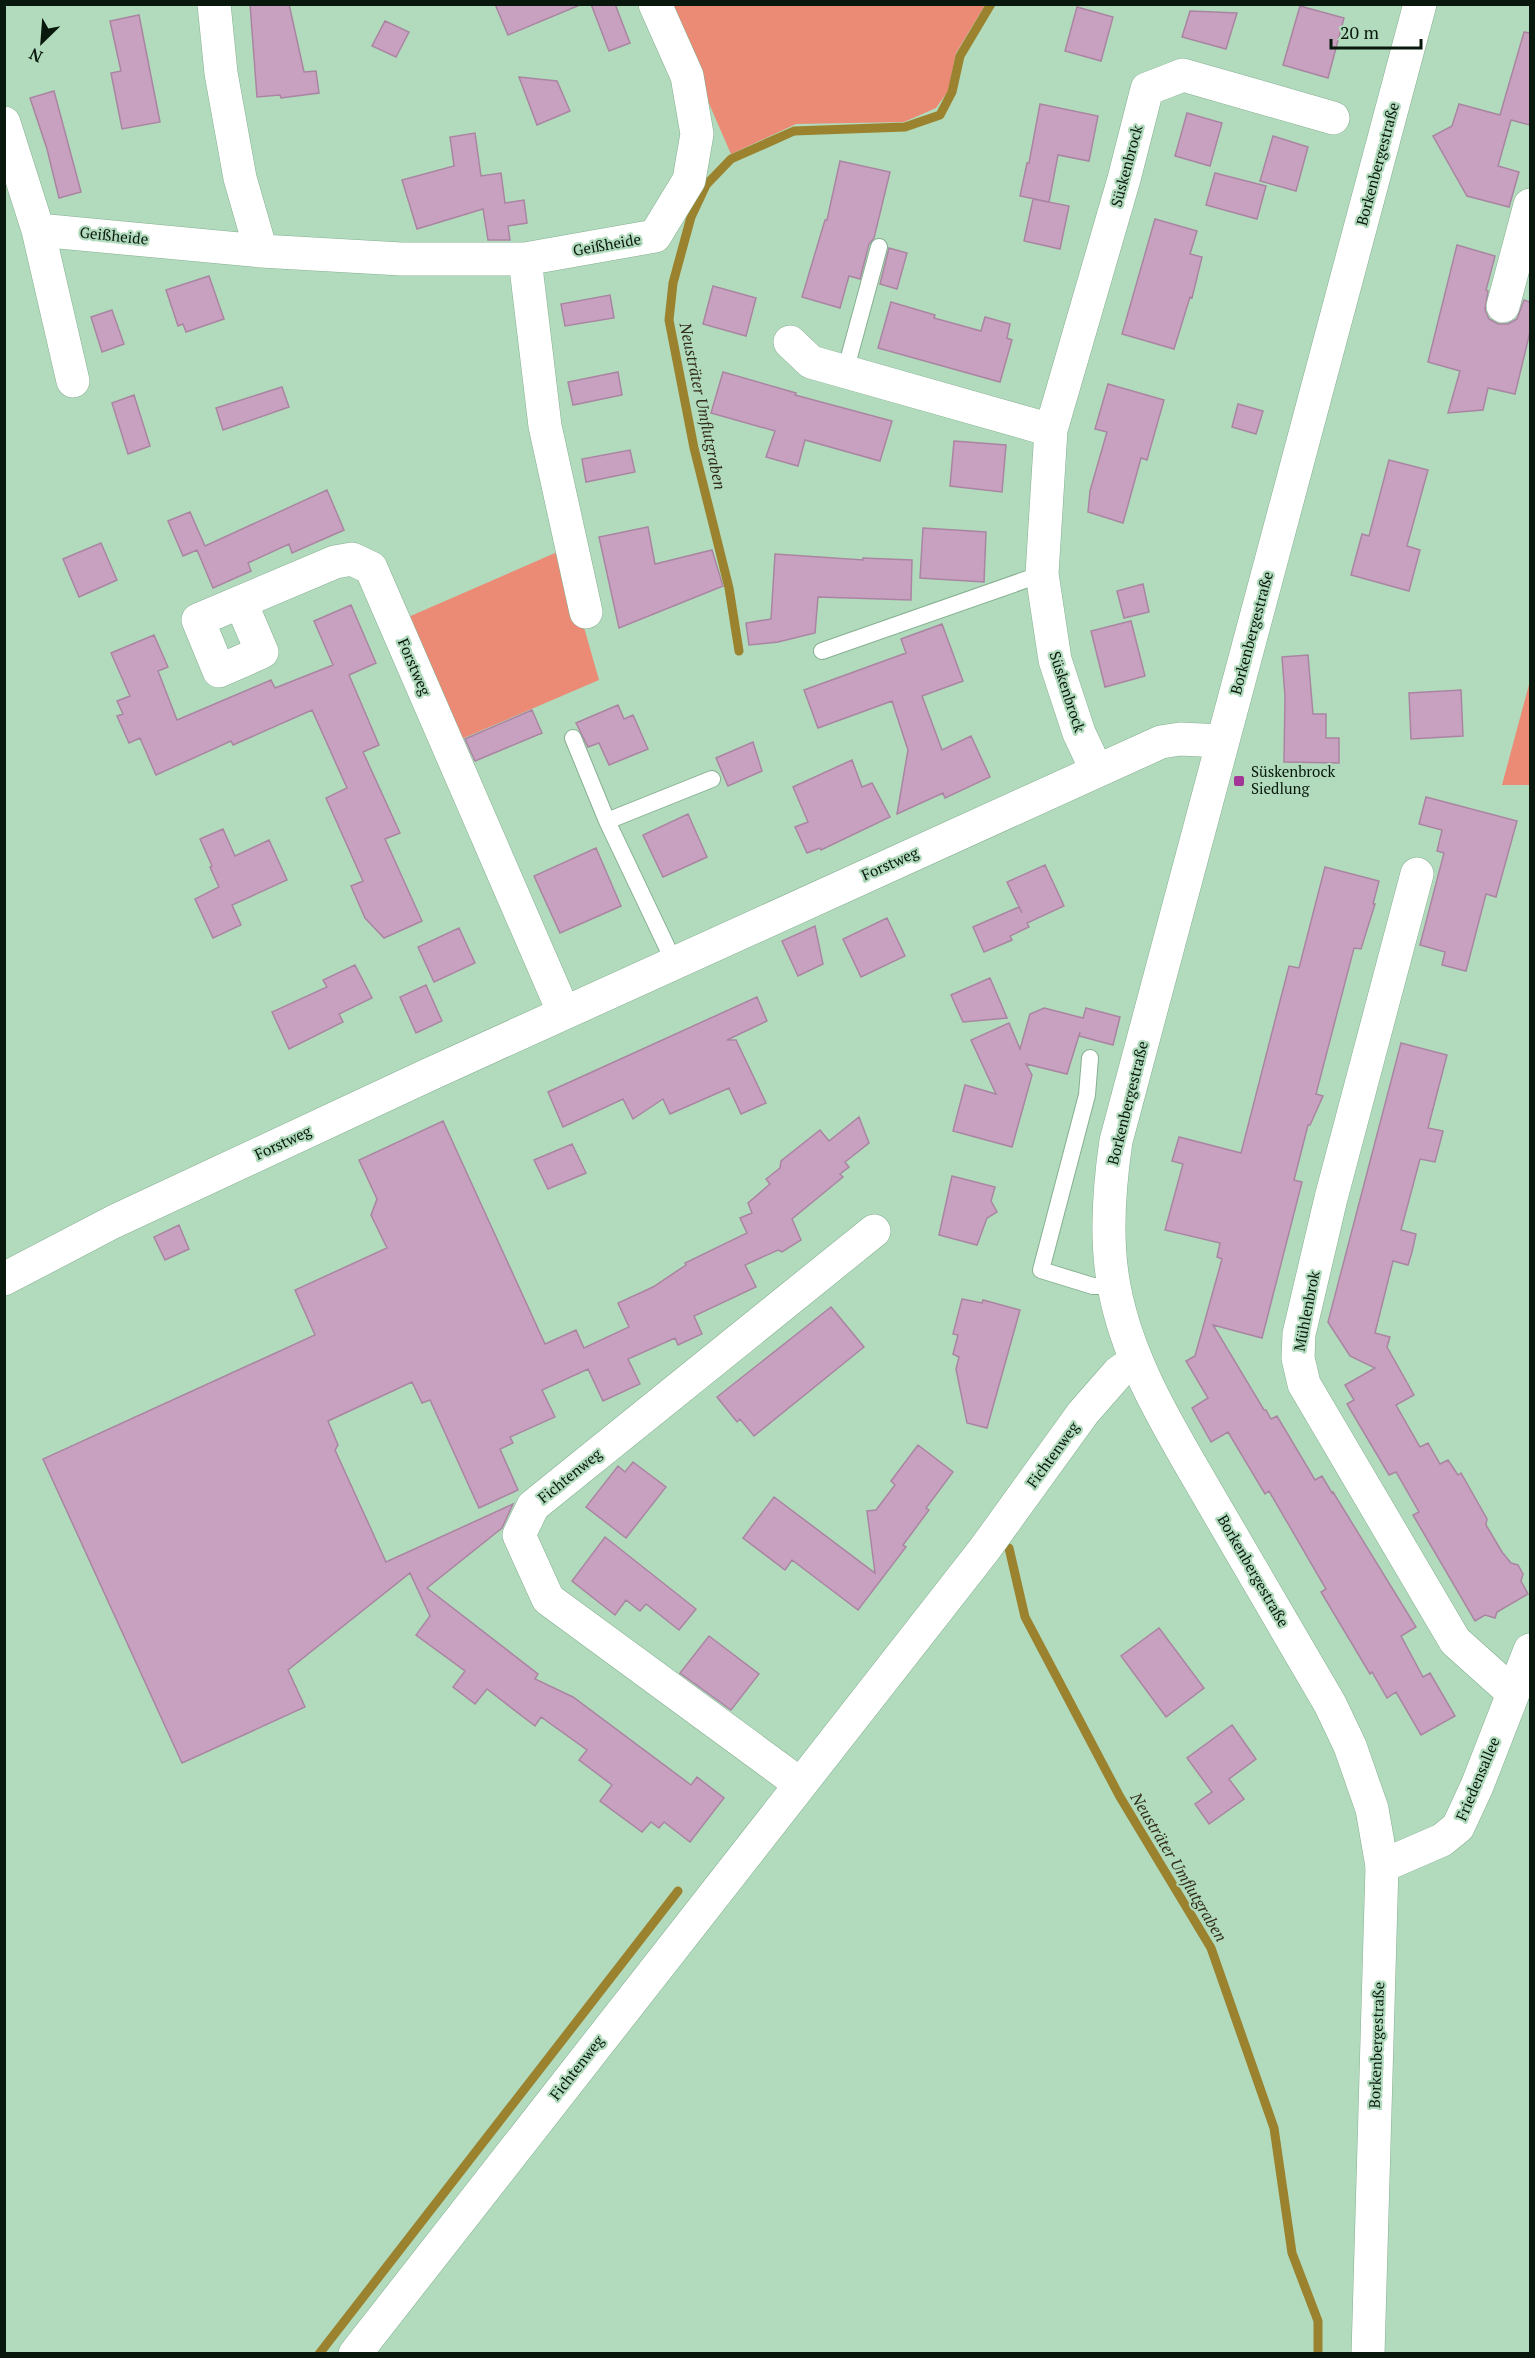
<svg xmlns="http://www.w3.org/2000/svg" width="1535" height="2358" font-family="'PT Serif',serif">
  <rect width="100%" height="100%" fill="#b1dbbc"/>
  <path fill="#eb8a75" d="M666 5H985L956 53 948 91 936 108 904 122 796 124 731 154Z
    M562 550 599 680 459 740 406 618Z
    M1530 681V785H1502Z"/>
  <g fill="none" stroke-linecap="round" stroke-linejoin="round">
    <path stroke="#9a822e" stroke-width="9" d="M739 651 729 588 694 448 669 320 673 283 691 217 706 185 731 159 794 131 905 127 940 115 952 92 960 56 991 4
      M1009 1548 1025 1617 1120 1797 1211 1948 1274 2128 1292 2253 1318 2321V2354
      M319 2354 678 1891"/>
  </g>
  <path fill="#c7a1bf" stroke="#aa85a2" stroke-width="1.5" d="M250 4H289L304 72 316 71 319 93 281 98 280 95 257 97Z
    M495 4H579L580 5 508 35Z
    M591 4H615L630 43 609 51Z
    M1300 6 1344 18 1328 78 1283 65Z
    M1077 7 1113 17 1101 61 1065 51Z
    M1190 11 1237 13 1226 49 1182 37Z
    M139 15 160 122 122 129 111 73 121 71 110 21Z
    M385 21 409 32 396 57 372 46Z
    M1524 32 1530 33V125L1511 120 1498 166 1519 172 1509 207 1467 196 1433 136 1452 126 1459 104 1500 115Z
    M519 77 557 81 570 111 537 125Z
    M54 91 81 192 59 198 47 149 30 98Z
    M1040 104 1098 116 1089 161 1058 155 1049 202 1020 196 1027 163H1029Z
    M1187 113 1222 123 1210 166 1175 156Z
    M475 133 481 176 501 173 505 203 524 200 527 223 508 226 510 240H488L483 209 417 229 402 180 454 166 450 137Z
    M1273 136 1308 147 1296 191 1260 181Z
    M840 161 890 172 874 238 869 244 860 279 849 276 840 308 802 297 825 220H827Z
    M1215 173 1266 186 1257 219 1206 205Z
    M1033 199 1069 206 1060 249 1024 241Z
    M1155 219 1197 231 1190 254 1202 257 1192 298 1190 297 1174 349 1122 334Z
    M1457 245 1495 256 1486 290 1488 291 1485 310 1489 319 1498 324H1508L1517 319 1524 300 1530 302V332L1515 394 1488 388 1483 410 1448 413 1460 371 1428 362Z
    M889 248 907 253 897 289 880 284Z
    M209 276 224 319 186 332 183 324 178 326 166 290Z
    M713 286 756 298 746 336 703 324Z
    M610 295 614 318 565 326 561 304Z
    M891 302 935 315 934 318 981 331 985 317 1010 324 1007 338 1012 340 1000 382 878 348Z
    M112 310 124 344 102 352 91 317Z
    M618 372 622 395 573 405 568 382Z
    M723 372 796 393 795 395 892 421 880 461 805 440 798 466 766 457 775 431 711 413Z
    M1108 384 1164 400 1147 460 1141 458 1123 523 1088 512 1090 491 1107 432 1095 429Z
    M282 387 289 407 223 430 216 408Z
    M134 395 150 446 128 454 112 403Z
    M1238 404 1263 411 1256 434 1232 427Z
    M954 441 1006 445 1002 492 950 486Z
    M630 450 635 472 586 482 582 459Z
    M1389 460 1428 470 1407 546 1420 550 1409 591 1351 575 1362 534 1369 536Z
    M327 490 344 530 292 553 289 544 248 563 251 571 213 588 197 550 183 556 168 521 190 512 205 546Z
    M648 527 655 564 712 550 723 586 619 628 599 537Z
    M923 528 986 532 984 582 920 578Z
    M101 543 117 580 79 597 63 559Z
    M775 554 863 560V558L912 560 911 600 818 597 815 633 778 642 749 645 746 623 771 619Z
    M1143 584 1149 612 1124 618 1117 591Z
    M351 605 376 663 349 675 379 745 363 752 400 833 385 839 422 921 384 938 365 918 351 886 363 881 326 798 347 788 312 710 233 745 231 741 156 775 140 738 129 743 117 716 123 714 117 701 130 696 111 653 154 635 168 667 158 671 177 720 271 680 275 688 333 665 314 621Z
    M1131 621 1145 676 1105 687 1091 631Z
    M942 624 963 681 922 696 942 750 971 736 990 777 945 798 943 793 897 814 908 750 892 701 818 728 804 690 906 653 901 639Z
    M1308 655 1313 714H1326V738H1339V763L1284 762 1285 696 1282 657Z
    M1461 690 1463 736 1411 739 1409 693Z
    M618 705 624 719 633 715 648 749 609 765 599 743 588 747 576 723Z
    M532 710 542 733 475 761 465 739Z
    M753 742 762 771 728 786 716 758Z
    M852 760 862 787 872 783 890 817 821 850 820 848 807 853 795 827 808 822 793 787Z
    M1426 797 1517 821 1496 897 1486 894 1466 971 1442 965 1445 952 1420 945 1444 853 1437 851 1442 830 1419 824Z
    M688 814 707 857 663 877 643 835Z
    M223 829 235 856 269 840 287 880 232 905 241 925 213 938 195 899 219 887 210 867 212 866 200 839Z
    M596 848 621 906 560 933 534 876Z
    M1045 865 1064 906 1027 923 1029 927 1010 936 1012 940 984 952 973 927 1019 907 1022 913 1007 882Z
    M1325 867 1379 881 1373 904H1375L1361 949 1354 948 1316 1094 1323 1096 1310 1125H1308L1294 1180 1302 1182 1262 1338 1213 1325 1264 1410H1266L1271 1419 1277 1416 1315 1480 1322 1476 1332 1493 1333 1492 1416 1627 1401 1636 1423 1677 1430 1673 1455 1716 1421 1735 1396 1692 1387 1698 1372 1672 1370 1674 1321 1592 1326 1589 1269 1491 1265 1494 1228 1432 1211 1442 1192 1408 1208 1398 1186 1361 1195 1356 1222 1259 1217 1257 1220 1243 1165 1230 1183 1164 1172 1161 1179 1137 1241 1153 1289 966 1299 968Z
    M887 918 905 956 861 977 843 939Z
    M815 926 823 964 798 976 782 941Z
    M459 928 475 963 434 982 418 947Z
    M355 965 372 998 339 1014 343 1022 289 1049 272 1012 327 987 323 980Z
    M990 978 1007 1018 963 1022 951 995Z
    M426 985 442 1021 416 1033 400 997Z
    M757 997 767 1021 727 1040H736L766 1103 741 1114 729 1088 670 1114 663 1099 633 1119 623 1099 563 1127 548 1092Z
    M1044 1008 1083 1018 1086 1008 1120 1017 1113 1045 1079 1036 1080 1032 1067 1074 1026 1064 1032 1075 1012 1147 953 1131 965 1085 996 1094 971 1040 1009 1023 1020 1049 1030 1014Z
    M1401 1043 1447 1055 1428 1128 1443 1131 1435 1162 1420 1159 1401 1230 1416 1234 1412 1252 1408 1265 1393 1261 1375 1333 1390 1337 1387 1347 1414 1395 1396 1405 1420 1447 1428 1443 1440 1464 1448 1460 1458 1475 1461 1473 1487 1519 1486 1525 1502 1552 1511 1563 1518 1565 1523 1574 1521 1581 1528 1594 1497 1612 1495 1618 1485 1615 1475 1621 1413 1515 1419 1512 1396 1472 1389 1475 1347 1404 1354 1400 1345 1385 1375 1368 1350 1356 1328 1322Z
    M859 1117 869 1143 845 1162 849 1167 840 1174 843 1177 792 1219 801 1240 782 1252 778 1250 745 1265 756 1287 694 1316 702 1334 678 1345 675 1338 628 1359 640 1384 603 1401 588 1369 542 1390 555 1417 510 1437 513 1443 500 1449 518 1490 479 1508 430 1400 422 1403 412 1382 328 1421 338 1445 335 1450 386 1562 513 1504 502 1528 427 1588 538 1674 535 1679 573 1697 691 1785 697 1777 724 1798 690 1842 664 1822 659 1828 651 1822 642 1832 600 1801 612 1785 579 1760 587 1750 541 1717 535 1726 487 1689 475 1704 453 1687 465 1671 416 1635 430 1616 410 1573 288 1670 305 1707 182 1763 43 1459 315 1335 295 1290 387 1248 371 1215 377 1199 359 1160 443 1121 545 1344 576 1330 584 1348 629 1327 618 1303 653 1287 686 1265 685 1263 747 1233 740 1218 752 1213 748 1203 770 1184 766 1179 780 1168 781 1161 820 1130 829 1141Z
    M572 1144 586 1173 548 1189 534 1160Z
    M952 1176 995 1187 991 1201 997 1212 987 1218 977 1245 939 1235Z
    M179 1225 189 1249 165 1260 154 1237Z
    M962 1299 982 1303 983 1300 1020 1310 987 1428 967 1423 956 1369 959 1357 953 1354 958 1335 953 1334Z
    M831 1307 864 1347 754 1436 740 1419 737 1422 717 1397Z
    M918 1445 953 1472 926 1508 929 1510 903 1545 906 1547 858 1610 792 1560 785 1570 743 1538 774 1497 875 1573 867 1511 876 1510 895 1485 891 1481Z
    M633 1462 666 1487 626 1538 586 1507 618 1466 625 1472Z
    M605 1537 696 1609 679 1630 646 1604 640 1611 626 1600 615 1615 572 1581Z
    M1159 1628 1204 1688 1166 1717 1121 1656Z
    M709 1636 759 1674 731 1710 680 1673Z
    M1232 1725 1256 1759 1229 1779 1244 1799 1209 1824 1195 1804 1212 1792 1187 1758Z"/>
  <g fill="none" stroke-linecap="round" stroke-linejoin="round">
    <g stroke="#86af91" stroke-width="18">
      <path id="service" d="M845 372 879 247
        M822 651 1042 574
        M573 738 607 821 674 962
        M607 821 712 779
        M1090 1058 1087 1095 1041 1270 1093 1286H1114"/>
    </g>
    <g stroke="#86af91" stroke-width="34">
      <path id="minor" d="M214 4 221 73 240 178 261 251
        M4 123 38 230 261 251 401 259H525L655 236 689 180 697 134 687 76 655 4
        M38 230 73 381
        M525 259 545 426 586 612
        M1503 306 1530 205
        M790 342 811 362 1051 430
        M241 603 262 652 219 671 198 620 335 562 352 559 371 568 564 1013
        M1097 771 1079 733 1055 660 1042 574 1051 430 1124 179 1147 89 1183 75 1333 118
        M1417 874 1331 1198 1299 1334 1298 1358 1304 1384 1455 1641 1513 1693
        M4 1279 113 1222 428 1075 1161 742 1180 739 1222 741
        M800 1784 548 1599 519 1535 533 1506 874 1231
        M1382 1866 1442 1840 1458 1827 1477 1786 1530 1650
        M355 2354 984 1550 1083 1413 1118 1373 1136 1360"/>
    </g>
    <g stroke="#86af91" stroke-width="34">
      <path id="tertiary" d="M1368 2354 1382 1866 1372 1809 1350 1746 1330 1704C1290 1636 1251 1568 1211 1500 1172 1432 1128 1364 1114 1286 1105 1239 1109 1188 1116 1141L1420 4"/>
    </g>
    <use href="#service" stroke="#fff" stroke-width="16"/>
    <use href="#minor" stroke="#fff" stroke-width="33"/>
    <use href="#tertiary" stroke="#fff" stroke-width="33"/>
  </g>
  <rect fill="#a23595" stroke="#b1dbbc" stroke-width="2" x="1233" y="775" width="12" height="12" rx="3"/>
  <g text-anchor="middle" stroke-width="4.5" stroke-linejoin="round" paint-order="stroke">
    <g font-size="15" fill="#08180d" stroke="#b1dbbc">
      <text transform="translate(1378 164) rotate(-75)" y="5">Borkenbergestraße</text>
      <text transform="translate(1127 166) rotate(-75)" y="5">Süskenbrock</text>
      <text transform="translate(114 236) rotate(6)" y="5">Geißheide</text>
      <text transform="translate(607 245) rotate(-10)" y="5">Geißheide</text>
      <text transform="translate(1252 633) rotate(-75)" y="5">Borkenbergestraße</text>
      <text transform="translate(414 667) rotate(67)" y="5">Forstweg</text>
      <text transform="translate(1067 692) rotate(72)" y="5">Süskenbrock</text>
      <text transform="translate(890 864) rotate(-24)" y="5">Forstweg</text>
      <text transform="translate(1128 1103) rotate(-76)" y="5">Borkenbergestraße</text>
      <text transform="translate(283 1143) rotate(-25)" y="5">Forstweg</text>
      <text transform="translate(1307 1311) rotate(-79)" y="5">Mühlenbrok</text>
      <text transform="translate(1053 1455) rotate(-54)" y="5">Fichtenweg</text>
      <text transform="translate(570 1476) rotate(-39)" y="5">Fichtenweg</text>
      <text transform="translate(1253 1571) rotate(60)" y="5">Borkenbergestraße</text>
      <text transform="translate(1478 1779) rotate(-67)" y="5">Friedensallee</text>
      <text transform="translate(1377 2045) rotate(-88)" y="5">Borkenbergestraße</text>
      <text transform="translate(577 2068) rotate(-52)" y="5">Fichtenweg</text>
    </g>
    <g font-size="15" fill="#08180d" stroke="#b1dbbc" text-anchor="start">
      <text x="1251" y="777">Süskenbrock<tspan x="1251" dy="17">Siedlung</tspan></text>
    </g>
    <g font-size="16" font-style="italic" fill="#322c1a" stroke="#b1dbbc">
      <text transform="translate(703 406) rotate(78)" y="6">Neusträter Umflutgraben</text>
      <text transform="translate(1179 1867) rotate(59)" y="6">Neusträter Umflutgraben</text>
    </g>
  </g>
  <rect width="1535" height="2358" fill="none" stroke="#08180d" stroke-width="12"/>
  <g transform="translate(42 42) rotate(205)" stroke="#b1dbbc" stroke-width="4.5" paint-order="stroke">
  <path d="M0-4.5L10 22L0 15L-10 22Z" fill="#08180d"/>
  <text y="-9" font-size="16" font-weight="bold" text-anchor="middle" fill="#08180d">N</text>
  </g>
  <path d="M1331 39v9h90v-9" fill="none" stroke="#08180d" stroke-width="3"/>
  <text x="1340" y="39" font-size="18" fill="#08180d" stroke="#b1dbbc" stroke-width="4.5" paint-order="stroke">20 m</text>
</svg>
